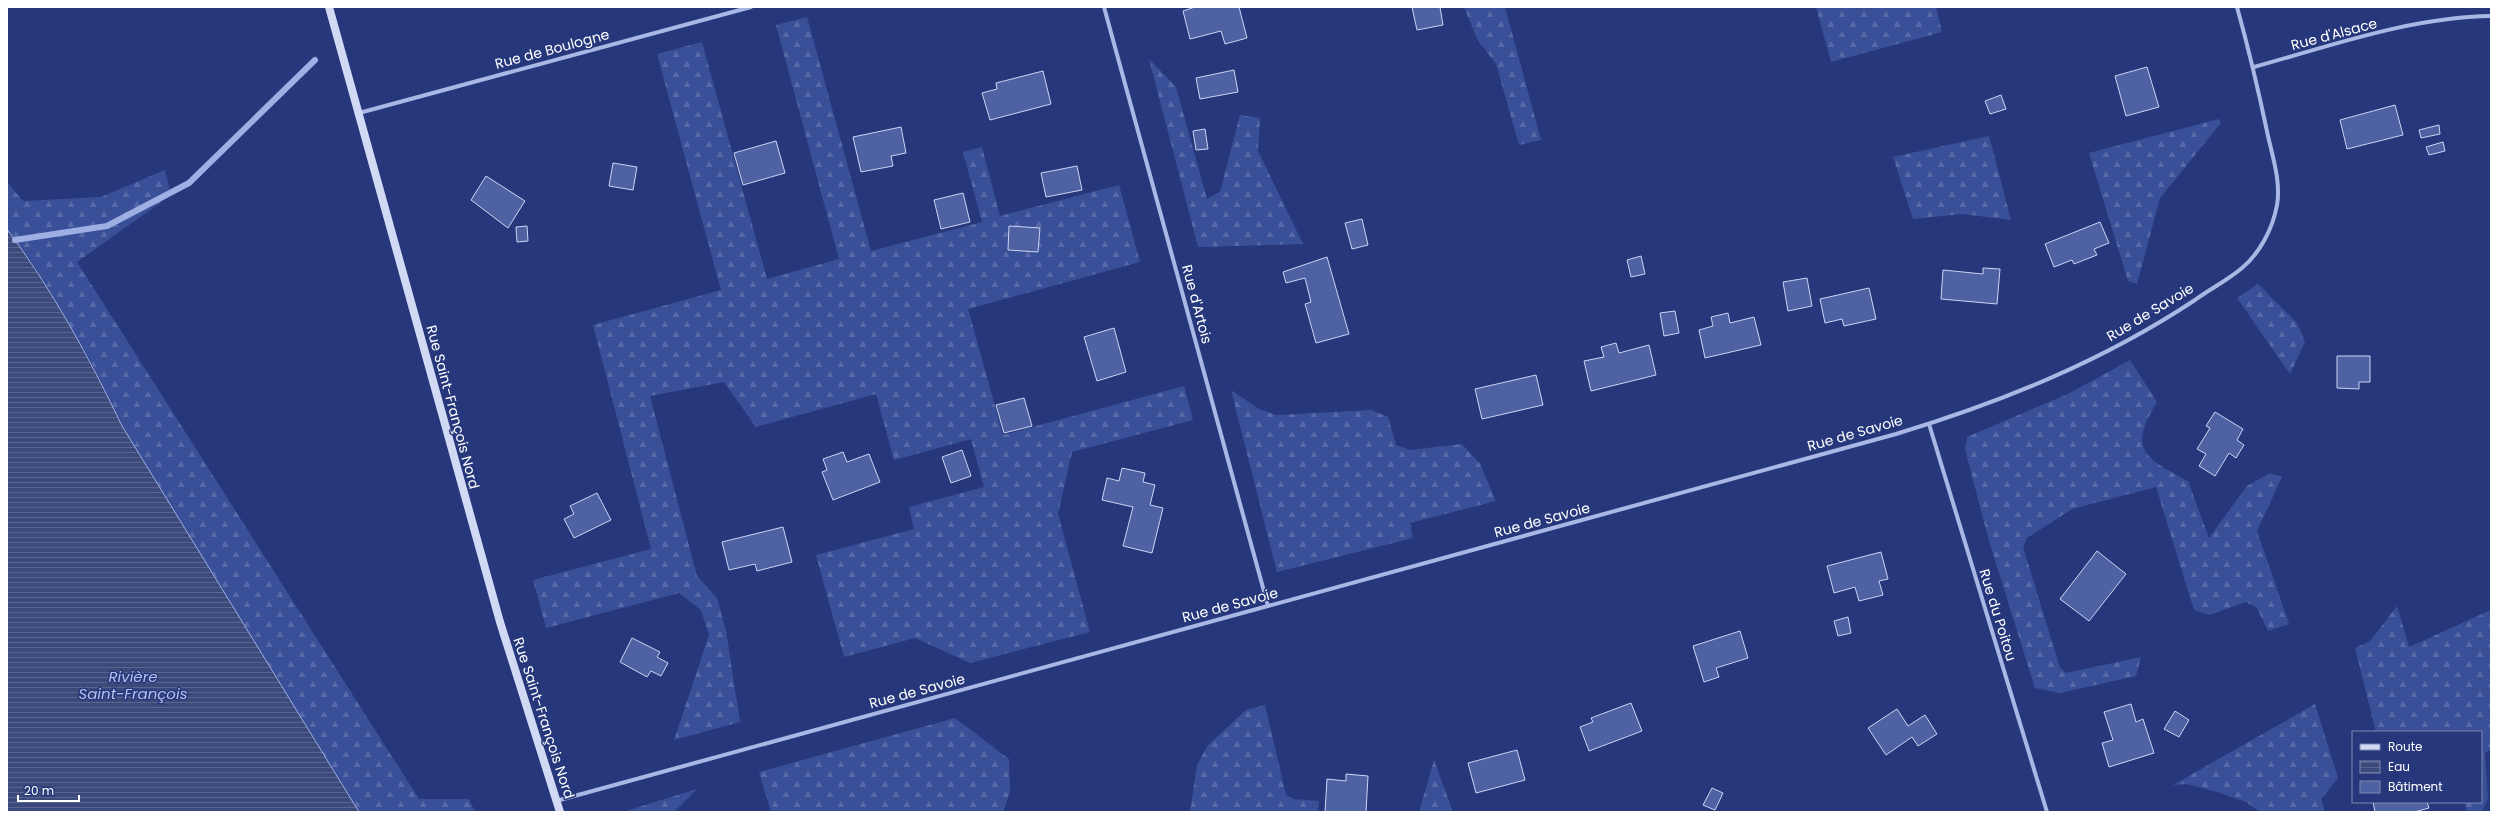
<svg xmlns="http://www.w3.org/2000/svg" width="2498" height="819" font-family="Poppins,sans-serif">
  <defs>
    <pattern id="forest-firs" width="22" height="20" patternUnits="userSpaceOnUse"><rect width="22" height="20" fill="#395098"/><path d="M5 1l3.5 6h-7zM16 11l3.5 6h-7z" fill="#576aa7"/></pattern>
    <pattern id="water-rules" width="6" height="5" patternUnits="userSpaceOnUse"><rect width="6" height="5" fill="#3c4a7b"/><path d="M0 2.5h6" fill="none" stroke="#59658f"/></pattern>
  </defs>
  <rect width="100%" height="100%" fill="#26387b"/>
  <path fill="url(#forest-firs)" d="M1464 7H1505L1541 140 1519 145 1496 64 1477 39Z
    M1816 7H1936L1942 32 1831 62Z
    M807 17 871 251 982 222 963 152 982 147 1000 216 1119 185 1140 262 968 309 1003 435 1184 386 1193 420 1072 452 1058 514 1090 632 970 663 915 638 844 657 816 555 914 529 909 507 984 487 971 439 894 460 876 394 756 427 724 382 650 396 697 576 717 598 726 631 740 722 674 740 709 635 701 610 679 593 546 628 533 580 651 549 593 325 721 290 657 54 702 42 767 279 839 259 776 25Z
    M1149 59 1176 87 1207 199 1220 192 1240 115 1260 118 1258 151 1303 244 1198 247Z
    M2219 119 2221 123 2160 198 2137 284 2128 281 2089 153Z
    M1989 136 2011 220 1962 214 1913 219 1893 157Z
    M165 170 171 195 77 262 419 799H469L475 812H359L122 426 90 360 37 270 7 229V182L23 201 101 197Z
    M2258 284 2297 323 2305 342 2290 374 2237 298Z
    M2130 360 2157 402C2127 450 2145 458 2188 481L2209 538 2247 486 2270 473 2282 477 2257 531 2289 624 2268 631 2257 608 2246 602 2209 615 2194 610 2156 487 2072 509 2027 538 2023 547 2060 668 2066 673 2141 657 2136 676 2060 693 2035 688 1989 541 1965 449 1967 437 2068 394Z
    M1231 390 1259 409 1276 415 1372 410 1388 417 1396 445 1409 450 1462 444 1480 464 1496 501 1410 523 1413 538 1277 572Z
    M2397 606 2409 647 2491 610V749L2485 753 2488 798 2482 812H2467L2464 802H2481V732H2376L2355 648 2370 641Z
    M2315 704 2338 778 2321 799 2325 812H2260L2246 802 2217 792 2187 784 2173 785Z
    M1265 705 1286 795 1294 799 1319 801 1318 812H1190L1197 765 1208 745 1246 710Z
    M955 718 1009 759 1010 792 1003 812H771L759 772Z
    M1434 760 1453 812H1419Z
    M697 789 674 812H623Z"/>
  <path fill="url(#water-rules)" stroke="#9eafe5" d="M7 229C53 291 89 357 122 426L359 812H7Z"/>
  <g fill="none" stroke-linecap="round" stroke-linejoin="round">
    <path stroke="#9eafe5" stroke-width="6" d="M15 240 107 226 189 183 315 60"/>
  </g>
  <path fill="#4e61a3" stroke="#ccd5f3" d="M1195 7H1239L1247 38 1225 44 1221 31 1190 39 1183 11Z
    M1412 7H1440L1443 25 1417 30Z
    M2147 67 2159 107 2126 116 2115 76Z
    M1234 70 1238 92 1200 99 1196 78Z
    M1043 71 1051 104 990 120 982 93 997 89 996 83Z
    M2001 95 2006 109 1990 114 1985 101Z
    M2395 105 2403 135 2347 149 2340 120Z
    M2439 125 2440 134 2421 138 2419 130Z
    M901 127 906 153 891 156 893 166 861 172 853 137Z
    M1205 129 1208 149 1196 150 1193 131Z
    M776 141 785 173 743 185 734 153Z
    M2443 142 2445 151 2429 155 2426 147Z
    M613 163 637 167 633 190 609 186Z
    M1077 166 1082 190 1046 197 1041 173Z
    M486 176 525 201 508 228 471 200Z
    M963 193 970 222 941 229 934 200Z
    M1362 219 1368 245 1352 249 1345 223Z
    M2100 222 2109 243 2094 249 2097 255 2074 264 2072 260 2054 267 2045 244Z
    M527 226 528 241 517 242 516 227Z
    M1009 226 1040 228 1038 252 1008 250Z
    M1641 256 1645 274 1631 277 1627 260Z
    M1327 257 1349 334 1316 343 1305 304 1311 302 1305 278 1286 283 1283 272Z
    M1983 268 2000 269 1997 304 1941 299 1943 270 1983 274Z
    M1807 278 1812 306 1788 311 1783 282Z
    M1869 288 1876 319 1844 326 1842 319 1825 323 1820 299Z
    M1675 311 1679 333 1664 336 1660 313Z
    M1728 313 1730 323 1754 317 1761 345 1705 358 1699 330 1713 326 1711 317Z
    M1114 328 1126 372 1097 381 1084 337Z
    M1616 343 1619 353 1649 345 1656 375 1591 391 1584 361 1604 357 1601 347Z
    M2337 356H2370V382H2359V389L2337 388Z
    M1536 375 1543 405 1482 419 1475 389Z
    M1024 398 1032 426 1004 433 996 405Z
    M2215 412 2243 429 2237 440 2244 445 2236 458 2229 453 2215 476 2199 466 2206 454 2197 449 2210 428 2206 426Z
    M962 450 971 476 951 483 942 457Z
    M843 452 847 462 869 454 880 482 833 500 822 472 827 470 823 459Z
    M1122 468 1145 473 1143 482 1155 485 1150 505 1163 508 1152 553 1123 546 1133 507 1102 500 1107 478 1119 481Z
    M597 493 611 520 574 538 564 519 574 514 570 506Z
    M783 527 792 562 757 571 755 564 729 570 722 542Z
    M2097 551 2126 574 2089 621 2060 599Z
    M1881 552 1888 579 1879 581 1883 595 1859 601 1855 587 1834 593 1827 566Z
    M1848 617 1851 633 1838 636 1834 621Z
    M1740 631 1748 658 1716 668 1719 677 1704 682 1693 646Z
    M632 638 660 652 657 657 668 663 661 676 651 671 647 677 620 662Z
    M1631 703 1642 731 1589 751 1580 727 1593 722 1591 718Z
    M2131 704 2136 722 2143 719 2154 753 2109 767 2102 743 2113 740 2104 712Z
    M1897 709 1908 726 1925 715 1937 734 1918 746 1912 737 1886 755 1868 728Z
    M2175 711 2189 720 2179 737 2164 729Z
    M1517 750 1525 780 1476 793 1468 763Z
    M1346 774 1368 776 1366 812H1325L1327 779 1346 781Z
    M1712 788 1723 793 1715 810 1703 805Z
    M2373 802H2427L2429 808 2414 812H2375Z"/>
  <g fill="none" stroke-linecap="round" stroke-linejoin="round">
    <path stroke="#a9b7e4" stroke-width="4" d="M1104 7 1268 606
      M2254 67C2330 46 2411 17 2491 16
      M359 113 751 7
      M1929 424 2047 812
      M556 801 1896 434C2002 402 2103 361 2195 300 2210 289 2228 280 2242 268 2260 253 2273 228 2277 205 2281 183 2273 158 2268 136 2259 93 2249 50 2237 7"/>
    <path stroke="#d2d9f4" stroke-width="8" d="M329 7 500 622 560 812"/>
  </g>
  <g text-anchor="middle" stroke-width="3" stroke-linejoin="round" paint-order="stroke">
    <g font-size="14" fill="#fff" stroke="#26387b">
      <text transform="translate(2334 34) rotate(-15)" y="5">Rue d'Alsace</text>
      <text transform="translate(552 49) rotate(-15)" y="5">Rue de Boulogne</text>
      <text transform="translate(1197 304) rotate(75)" y="5">Rue d'Artois</text>
      <text transform="translate(2150 312) rotate(-31)" y="5">Rue de Savoie</text>
      <text transform="translate(453 407) rotate(75)" y="5">Rue Saint-François Nord</text>
      <text transform="translate(1855 433) rotate(-16)" y="5">Rue de Savoie</text>
      <text transform="translate(1542 520) rotate(-15)" y="5">Rue de Savoie</text>
      <text transform="translate(1230 605) rotate(-15)" y="5">Rue de Savoie</text>
      <text transform="translate(1998 615) rotate(73)" y="5">Rue du Poitou</text>
      <text transform="translate(917 691) rotate(-15)" y="5">Rue de Savoie</text>
      <text transform="translate(544 718) rotate(72)" y="5">Rue Saint-François Nord</text>
    </g>
    <g font-size="15" font-style="italic" fill="#b4c2ec" stroke="#26387b">
      <text x="133" y="682">Rivière<tspan x="133" dy="17">Saint-François</tspan></text>
    </g>
  </g>
  <rect width="2498" height="819" fill="none" stroke="#ffffff" stroke-width="16"/>
  <rect x="2352" y="731" width="130" height="72" fill="#26387b" stroke="#7d88b0"/>
  <rect x="2360" y="744" width="20" height="6" fill="#d2d9f4" stroke="#7d88b0"/>
  <text x="2388" y="751" font-size="12" fill="#ffffff">Route</text>
  <rect x="2360" y="761" width="20" height="12" fill="url(#water-rules)" stroke="#7d88b0"/>
  <text x="2388" y="771" font-size="12" fill="#ffffff">Eau</text>
  <rect x="2360" y="781" width="20" height="12" fill="#4e61a3" stroke="#7d88b0"/>
  <text x="2388" y="791" font-size="12" fill="#ffffff">Bâtiment</text>
  <path d="M18 795v6h61v-6" fill="none" stroke="#ffffff" stroke-width="2"/>
  <text x="24" y="795" font-size="12" fill="#ffffff" stroke="#26387b" stroke-width="3" paint-order="stroke">20 m</text>
</svg>
